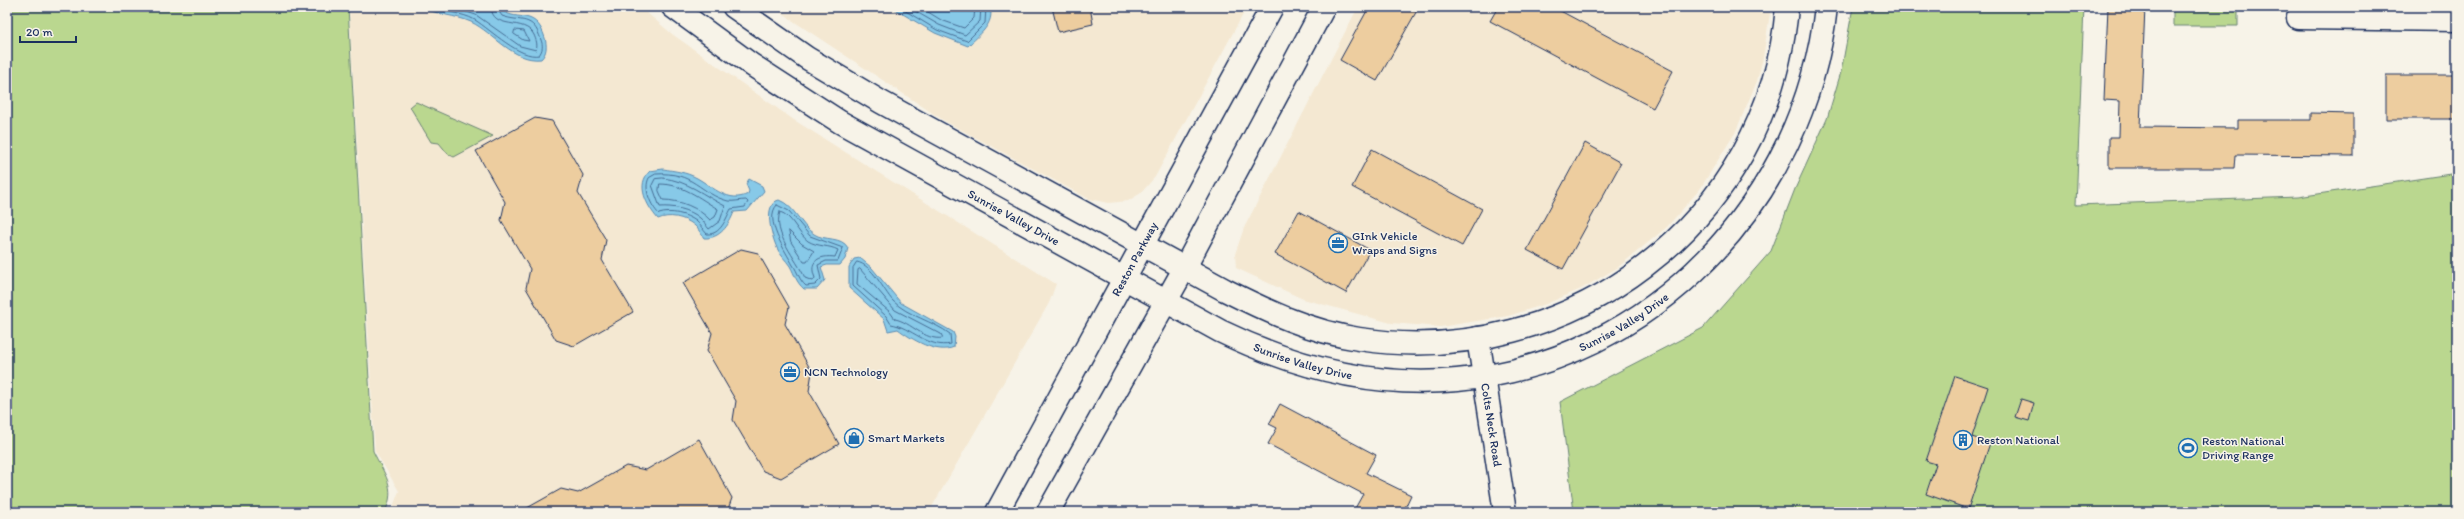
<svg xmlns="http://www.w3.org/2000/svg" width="2464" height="519" font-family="Itim,sans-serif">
  <rect width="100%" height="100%" fill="#f7f3e8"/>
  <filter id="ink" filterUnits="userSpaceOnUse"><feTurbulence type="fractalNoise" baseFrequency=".025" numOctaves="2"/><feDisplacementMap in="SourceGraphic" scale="8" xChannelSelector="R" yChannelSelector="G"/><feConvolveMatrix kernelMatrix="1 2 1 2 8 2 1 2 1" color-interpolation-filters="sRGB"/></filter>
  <g filter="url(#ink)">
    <path fill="#f4e8d2" d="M349 7H640L672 34 794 120 1056 284 1049 303 929 512H391L399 491 375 451Z
      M772 7H1247L1155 177 1141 193 1128 201 1109 203 1089 199 943 120Z
      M1358 7H1771L1763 58 1757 81 1735 133 1700 189 1667 227 1617 268 1581 289 1546 304 1508 316 1440 327 1391 323 1303 299 1236 268 1235 254 1244 228Z"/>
    <path fill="#bad78f" stroke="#6a8376" d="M7 7H348L373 451C384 474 397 487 385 512H7Z
      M1853 7H2084L2076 205 2298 197 2457 173V512H1574L1560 402 1703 328 1771 251 1795 189 1827 119 1841 72Z
      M2173 7H2238V26H2173Z
      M416 102 493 136 454 157 448 154 439 143 431 142 410 107Z"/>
    <path fill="#87c9e8" stroke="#5c8bb1" d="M421 7H499C514 25 535 5 545 38 547 46 547 53 541 59 513 62 494 33 471 22 455 15 437 15 421 7Z
      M891 7H990C995 24 979 35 968 46L935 33Z
      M663 169C675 171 686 172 697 178 713 187 729 204 748 194L749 191 746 184 749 179 762 186 764 191 747 211 734 212C729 225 720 239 704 238 701 234 698 228 694 225 684 217 669 214 658 219 647 206 635 185 650 171Z
      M779 200C795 206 800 225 814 234 824 241 842 236 848 248L845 259 840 265H827L821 267 825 280 817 289H804C796 282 795 275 790 266 786 260 780 255 777 248 772 237 762 204 779 200Z
      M860 258 872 268 901 303 953 332 955 337 954 347C937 355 911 339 898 329L888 331 884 319 849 288V267L854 259Z"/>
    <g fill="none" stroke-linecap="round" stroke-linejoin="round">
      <path stroke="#466d95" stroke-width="1" d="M430 7C445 13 461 12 475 20 491 30 520 59 539 55 543 50 543 45 541 40 533 14 521 23 502 16L496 7
        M451 7 476 15 520 46 536 50C538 44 536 40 534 35 525 17 492 31 491 7
        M899 7 937 30 967 41 985 23 986 7
        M908 7 939 25 965 35 980 21 981 7
        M920 7 941 20 964 28 974 18 975 7
        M515 30 524 31 529 41 523 40 514 34Z
        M656 174C694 171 700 194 728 201 733 202 740 200 746 200L748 202 745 207 731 209C726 218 721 235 707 234 703 230 700 224 696 221 686 214 671 210 659 214 651 206 643 189 649 178Z
        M663 178C688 181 703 195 725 206L720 221 709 229C706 226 704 221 700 218 690 209 672 206 660 207L652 185 655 179Z
        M660 184C683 184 699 198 718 209L715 217 710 220C699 208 680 200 663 200L659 191Z
        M777 205 789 211 810 236 843 248 838 261H826L818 265 821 279 815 285 806 286C799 280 798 272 793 265 786 252 763 219 777 205Z
        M780 212C792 215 798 234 808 241 818 247 829 245 838 250L835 257C819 255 808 261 815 278L813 281 805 278C797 259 772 234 780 212Z
        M789 231 802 244 814 251 807 262H804L791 242Z
        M857 262C873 265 883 290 893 301 908 316 933 321 950 334L951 344C928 349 911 327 891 324L886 316 853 286V268Z
        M860 269 895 310 941 334 943 338C924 341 911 322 895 319L890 312 857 284 858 270Z"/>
    </g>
    <path fill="#edcd9f" stroke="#1b2f5e" d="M1052 7H1090L1093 24 1058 32Z
      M1369 7H1419L1377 81 1340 60Z
      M1498 7H1553L1673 71 1653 108 1490 21Z
      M2108 7H2145L2140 127 2238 128V120H2311V113L2353 114V156L2235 155 2234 168H2109V137H2119L2120 101 2104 100Z
      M2386 75H2457V119H2386Z
      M535 118 552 121 583 175 578 193 606 240 602 260 633 312 574 346 556 340 526 288 530 269 501 220 505 202 476 151Z
      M1585 143 1621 163 1563 269 1527 250Z
      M1372 149 1482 209 1462 246 1352 187Z
      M1299 211 1370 250 1346 293 1275 254Z
      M741 249 758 253 789 307 785 324 812 372 809 391 839 444 781 478 763 471 733 420 736 401 707 351 712 333 683 283Z
      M1955 376 1988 387 1972 437 1990 443 1968 509 1926 494 1936 464 1926 461Z
      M2021 399 2034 403 2029 421 2015 417Z
      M1280 404 1376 455 1366 473 1411 495 1403 512H1353L1363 494 1268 444 1277 428 1269 424Z
      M699 439 732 498 727 512H520L561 489 578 493 626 466 646 470Z"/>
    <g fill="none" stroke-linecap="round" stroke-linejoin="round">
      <g stroke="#1b2f5e" stroke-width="25">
        <g id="minor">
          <path d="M2298 18 2457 20"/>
          <path id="s1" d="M1478 338 1505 512"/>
        </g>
      </g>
      <g stroke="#1b2f5e" stroke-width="25">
        <g id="major">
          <path id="s2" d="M673 7 752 65 840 122 1220 331C1294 367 1374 388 1457 380 1653 362 1805 200 1826 7"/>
          <path d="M734 7 807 58 881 102 1225 290C1267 311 1311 332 1359 339 1570 371 1769 222 1787 7"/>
          <path id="s3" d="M997 512 1272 7"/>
          <path d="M1048 512 1184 269 1324 7"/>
        </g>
      </g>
      <use href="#minor" stroke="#f7f3e8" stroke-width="22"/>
      <use href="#major" stroke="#f7f3e8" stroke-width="22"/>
    </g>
  </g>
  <defs>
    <g id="office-ring" transform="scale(1)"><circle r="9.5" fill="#f7f3e8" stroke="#1f6fb2" stroke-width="1.5"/><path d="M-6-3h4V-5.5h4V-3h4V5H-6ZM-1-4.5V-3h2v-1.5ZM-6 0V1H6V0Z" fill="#1f6fb2"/></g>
    <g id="shop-ring" transform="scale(1)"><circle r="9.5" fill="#f7f3e8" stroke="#1f6fb2" stroke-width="1.5"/><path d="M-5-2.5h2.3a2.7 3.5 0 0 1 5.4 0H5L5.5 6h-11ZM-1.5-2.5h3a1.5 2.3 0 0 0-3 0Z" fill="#1f6fb2"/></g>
    <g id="building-ring" transform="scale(1)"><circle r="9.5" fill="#f7f3e8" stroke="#1f6fb2" stroke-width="1.5"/><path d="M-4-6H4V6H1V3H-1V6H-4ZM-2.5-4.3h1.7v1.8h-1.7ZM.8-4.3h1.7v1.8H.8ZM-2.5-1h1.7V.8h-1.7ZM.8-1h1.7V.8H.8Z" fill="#1f6fb2"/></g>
    <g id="stadium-ring" transform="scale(1)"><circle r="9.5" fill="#f7f3e8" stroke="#1f6fb2" stroke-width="1.5"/><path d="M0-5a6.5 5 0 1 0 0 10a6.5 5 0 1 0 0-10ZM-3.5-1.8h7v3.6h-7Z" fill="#1f6fb2"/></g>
  </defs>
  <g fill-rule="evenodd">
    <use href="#office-ring" x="1338" y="243"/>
    <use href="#office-ring" x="790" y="372"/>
    <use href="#shop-ring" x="854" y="438"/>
    <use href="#building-ring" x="1963" y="440"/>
    <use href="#stadium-ring" x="2188" y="448"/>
  </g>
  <g text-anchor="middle" stroke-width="3" stroke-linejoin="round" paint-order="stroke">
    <g font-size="12" fill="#1b2f5e" stroke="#f7f3e8">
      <text dy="4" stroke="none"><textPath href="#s2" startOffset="401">Sunrise Valley Drive</textPath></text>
      <text dy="4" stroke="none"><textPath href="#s3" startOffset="288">Reston Parkway</textPath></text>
      <text dy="4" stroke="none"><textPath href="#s2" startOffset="1060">Sunrise Valley Drive</textPath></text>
      <text dy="4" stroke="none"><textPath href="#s2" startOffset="725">Sunrise Valley Drive</textPath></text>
      <text dy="4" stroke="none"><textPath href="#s1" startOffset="88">Colts Neck Road</textPath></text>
    </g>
    <g font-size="12" fill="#1b2f5e" stroke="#f7f3e8" text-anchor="start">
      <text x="1352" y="240">GInk Vehicle<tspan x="1352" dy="14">Wraps and Signs</tspan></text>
      <text x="804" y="376">NCN Technology</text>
      <text x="868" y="442">Smart Markets</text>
      <text x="1977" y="444">Reston National</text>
      <text x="2202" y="445">Reston National<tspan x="2202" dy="14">Driving Range</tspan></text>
    </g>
  </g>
  <rect width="2464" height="519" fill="none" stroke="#f7f3e8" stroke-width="24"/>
  <rect x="12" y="12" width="2440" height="495" fill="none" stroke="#1b2f5e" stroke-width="1.5" filter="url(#ink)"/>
  <path d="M20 36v6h56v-6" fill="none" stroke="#1b2f5e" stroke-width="2"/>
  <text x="26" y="36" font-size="12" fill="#1b2f5e" stroke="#f7f3e8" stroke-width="3" paint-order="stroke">20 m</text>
</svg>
